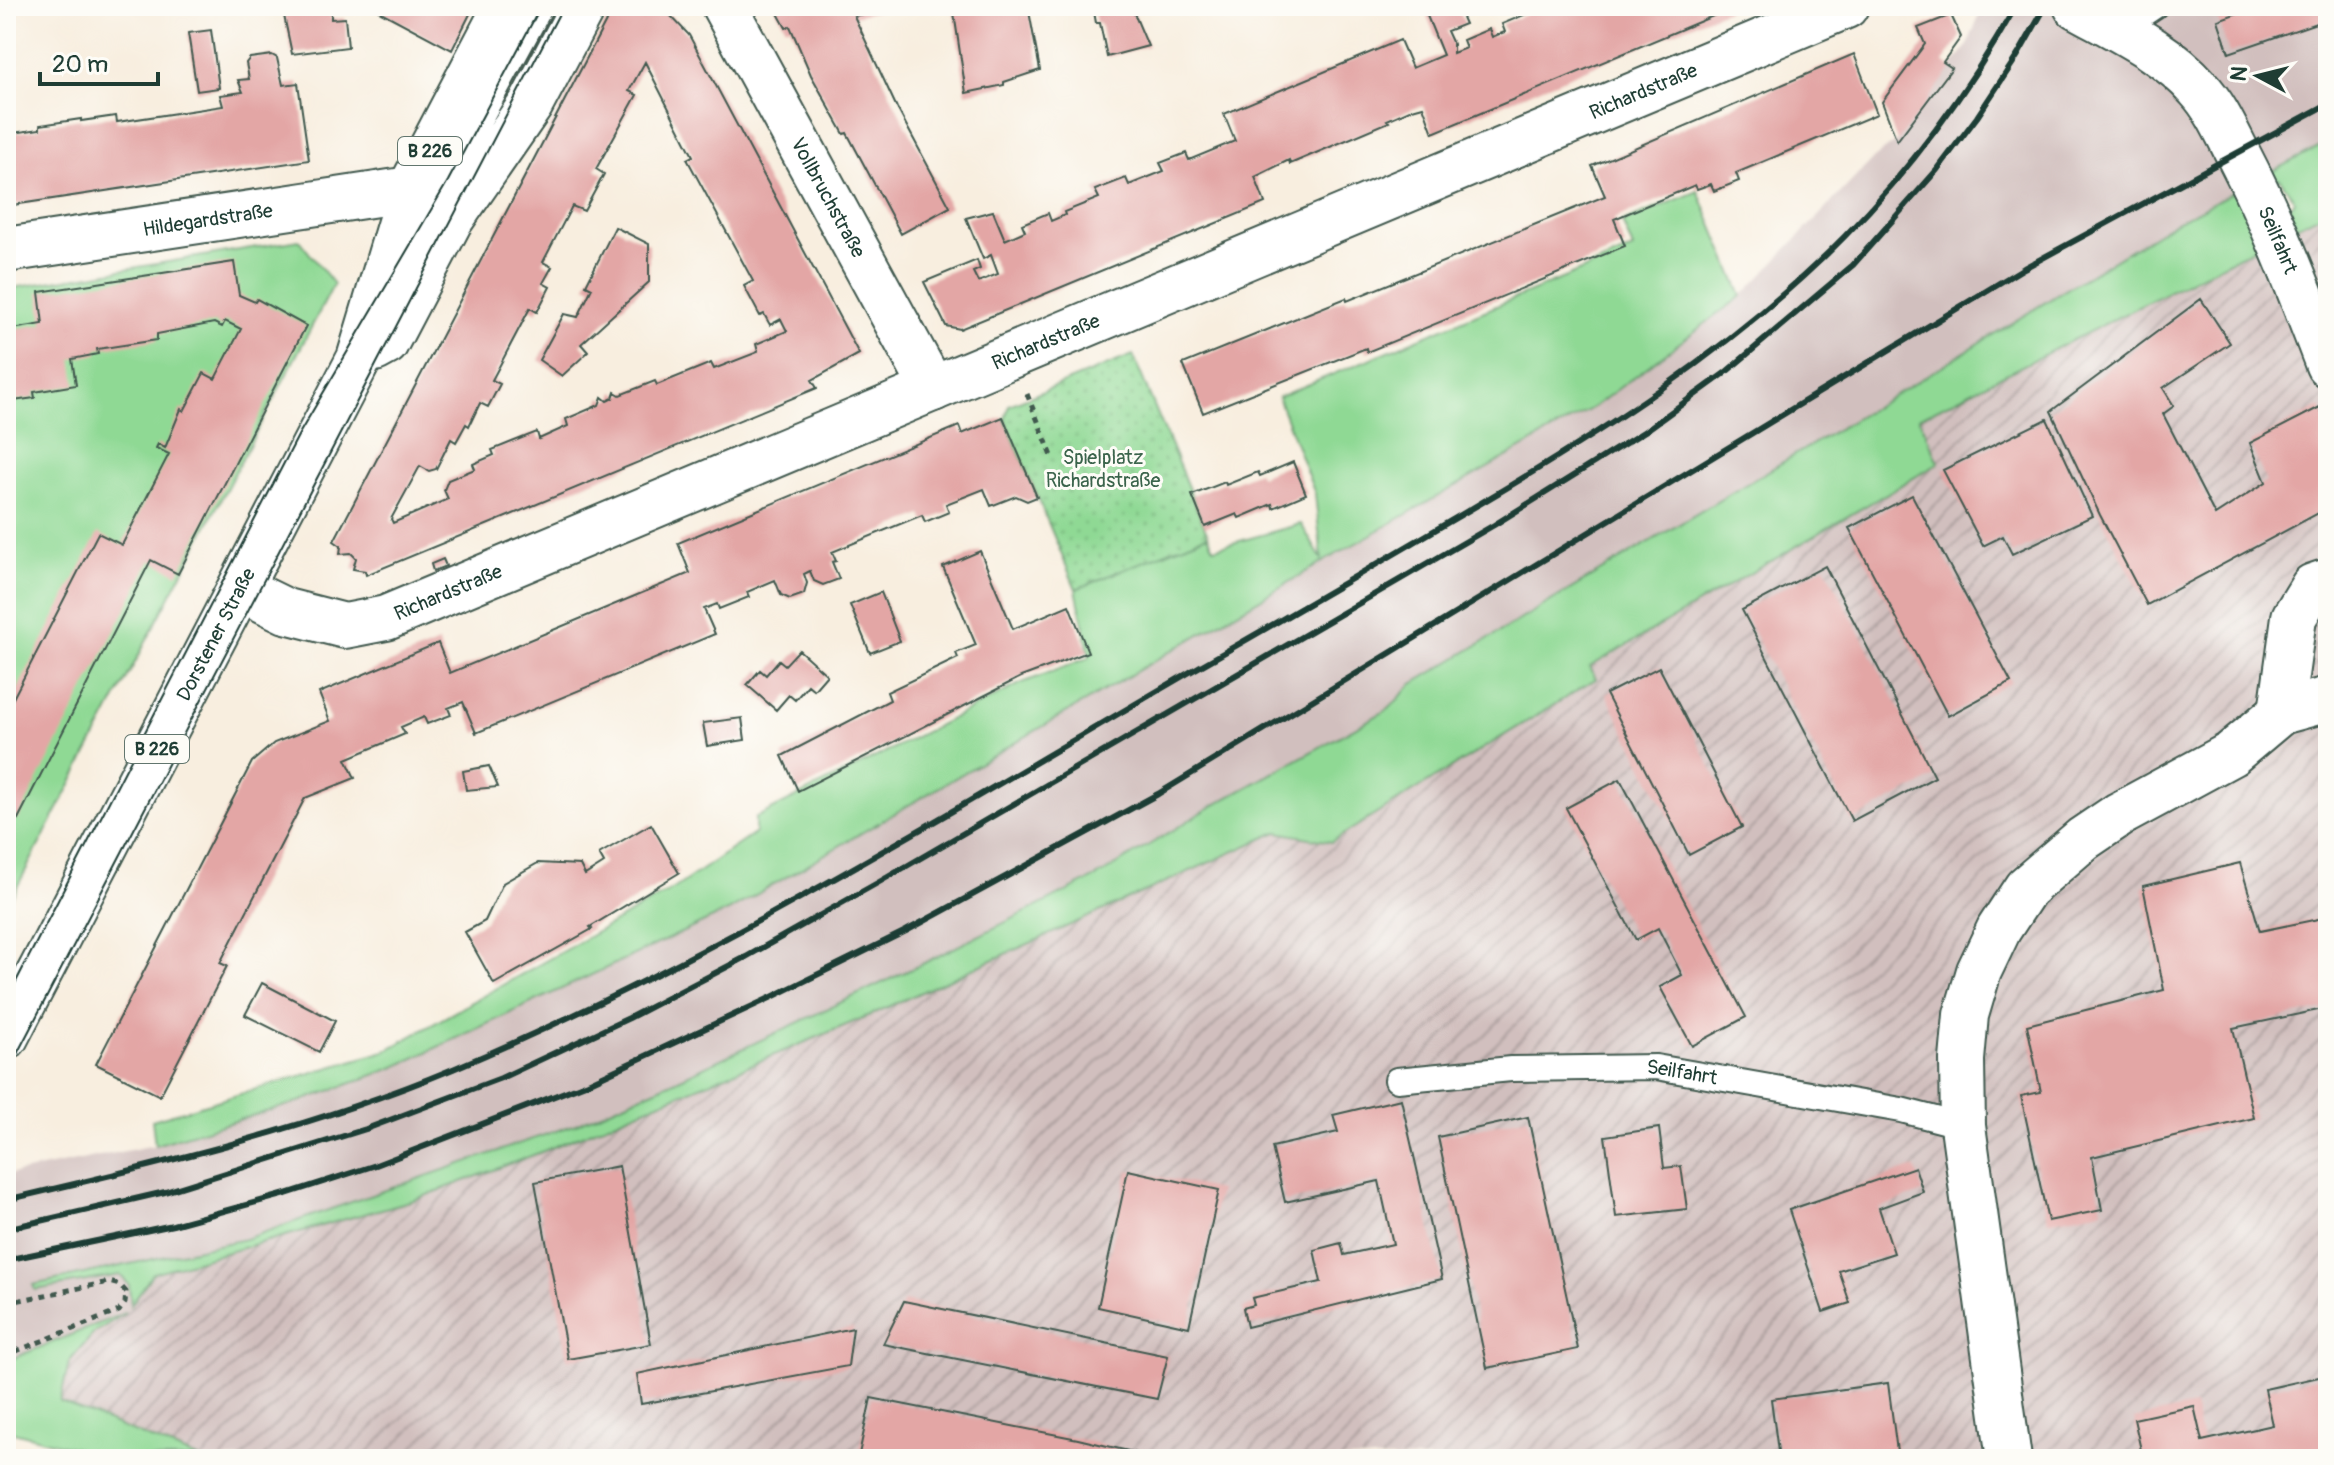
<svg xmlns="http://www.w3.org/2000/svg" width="2334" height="1465" font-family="Pangolin,sans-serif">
  <defs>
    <pattern id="industrial-furrows" width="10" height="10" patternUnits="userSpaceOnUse" patternTransform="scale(2)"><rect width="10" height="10" fill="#d1bfbe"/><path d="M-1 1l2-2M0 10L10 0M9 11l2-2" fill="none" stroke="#a99c9b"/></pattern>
    <pattern id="park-dots" width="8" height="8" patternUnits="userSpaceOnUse" patternTransform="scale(2)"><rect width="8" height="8" fill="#8fd994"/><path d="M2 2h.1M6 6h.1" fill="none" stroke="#7bbb80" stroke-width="1.8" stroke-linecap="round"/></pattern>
  </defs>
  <rect width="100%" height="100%" fill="#fdfcf7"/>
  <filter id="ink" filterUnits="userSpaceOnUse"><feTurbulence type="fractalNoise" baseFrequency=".0125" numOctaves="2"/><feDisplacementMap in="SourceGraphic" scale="16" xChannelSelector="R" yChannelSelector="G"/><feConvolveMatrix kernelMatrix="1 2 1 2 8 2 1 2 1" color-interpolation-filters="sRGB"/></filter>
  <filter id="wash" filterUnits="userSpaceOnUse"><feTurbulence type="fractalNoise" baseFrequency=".006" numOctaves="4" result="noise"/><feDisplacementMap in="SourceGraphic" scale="32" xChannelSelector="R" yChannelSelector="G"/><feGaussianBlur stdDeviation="1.8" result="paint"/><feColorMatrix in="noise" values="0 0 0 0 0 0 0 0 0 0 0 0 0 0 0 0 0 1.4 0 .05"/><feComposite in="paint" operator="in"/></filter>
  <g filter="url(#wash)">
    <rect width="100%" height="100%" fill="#f8eedf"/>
    <path fill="url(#industrial-furrows)" d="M2328 211V1459H200L60 1402 69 1362 94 1333 125 1313 153 1273 414 1200 539 1153 868 1016 1277 832 1331 842 1595 678 1590 668 1939 463 1918 418Z"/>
    <path fill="#d1bfbe" d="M1983 6H2328V142L2172 224 1908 387 1411 685 1389 709 1209 808 1100 875 924 963 672 1082 576 1124 245 1239 119 1267 120 1275 124 1277 131 1292V1305L125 1313 6 1361V1175L155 1145 302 1101 393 1068 729 910 1323 562 1594 407 1742 296 1874 158 1897 141 1967 46Z"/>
    <path fill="#8fd994" stroke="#578b64" stroke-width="2" d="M2328 142V211L2296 227 2288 208 2295 201 2279 178 2244 198 2267 242 1919 418 1939 463 1590 667 1596 679 1331 842 1277 832 868 1016 539 1153 414 1200 153 1273 131 1305 129 1285 120 1275 35 1290 33 1285 245 1239 576 1124 672 1082 924 963 1100 875 1209 808 1389 709 1411 685 1908 387 2172 224Z
      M1698 191 1742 296 1594 407 1323 562 730 910 393 1068 302 1101 155 1145 152 1120 385 1051 675 888 755 833V818L1022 683 1090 657 1076 589 1208 535 1214 548 1301 524 1322 560 1315 494 1278 397 1633 249 1622 222Z
      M299 240 334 284 6 908V289Z
      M125 1313 94 1333 69 1362 60 1402 200 1459H115L6 1430V1361Z"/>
    <path fill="url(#park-dots)" stroke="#578b64" stroke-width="2" d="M1133 355 1208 535 1076 589 1005 420 1009 405Z"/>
    <g id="blocks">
      <path fill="#e3a6a5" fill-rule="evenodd" d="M282 6H331V19L345 18 348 47 292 54Z
        M381 6H474L452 50 379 11Z
        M614 6H673L669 14 689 35 859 354 812 380 817 388 366 575 365 571 353 569 356 558 351 553 340 554 341 546 334 541ZM645 62 693 156 687 159 753 281 744 286 760 316 764 314 770 325 781 319 787 331 756 344 758 352 714 369 711 363 657 385 655 381 620 395 615 392 613 398 607 401 602 397 599 405 566 419 568 426 539 439 537 432 492 450 494 455 473 464 475 469 448 480 444 490 448 499 393 523 391 519 420 466 429 471 436 469 451 439 456 442 466 424 469 426 480 403 488 407 500 384 492 380 530 308 537 312 550 287 543 283 552 267 543 262 572 206 584 211 604 174 596 169 637 95 629 91Z
        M774 6H900L854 16 897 108 950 207 901 234 847 133 844 134 811 75 790 26 786 28Z
        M953 6H1028L1040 70 1004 82V85L966 93Z
        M1093 6H1131L1148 46 1107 57 1100 23H1096Z
        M1423 6H1457L1465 24 1447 31 1453 44V53L1466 48 1463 40 1489 29 1492 37 1505 32 1502 24 1546 6H1737L1433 133 1423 106 1412 109 1387 120 1389 122 1290 164 1289 160 1255 177 1265 203 960 329 946 326 924 282 977 260 980 269 973 272 978 282 998 274 991 255 983 259 966 218 993 211 1005 240 1025 231 1022 224 1048 213 1051 221 1065 215 1064 212 1099 198 1095 190 1126 178 1129 185 1164 171 1160 163 1186 153 1189 160 1235 141 1224 114 1400 40 1412 68 1443 55Z
        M2257 6H2328V19L2229 53 2218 20Z
        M1951 15 1961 37 1943 62 1952 68 1897 141 1882 102 1925 44 1918 28Z
        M211 30 219 88 197 91 188 33Z
        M1854 54 1877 114 1736 173 1739 181 1714 191 1711 184 1697 189 1695 185 1614 219 1625 246 1367 352 1366 348 1203 413 1183 364 1346 298 1347 301 1605 196 1592 166Z
        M272 55 277 58 283 85 298 83 309 160 6 206V131L13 129V133L40 129V125L81 119V121L116 116 117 122 223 106 220 95 243 92 238 80 249 79 246 63 250 58Z
        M615 227 649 244V282L581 344 588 352 562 376 539 360 564 314 578 317 592 288 586 285Z
        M234 262 239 295 255 302 257 299 306 326 178 574 151 560 18 819 6 812V712L98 533 122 545 169 454 156 448 158 444 165 448 181 409 184 411 204 373 215 379 241 329 225 321 222 327 214 323 157 334V340L97 349 98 354 72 359 76 385 34 392 35 398 6 402V330L43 324 39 292Z
        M2201 299 2230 343 2163 388 2174 406 2163 414 2215 515 2266 482 2250 443 2320 407 2328 426V508L2147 605 2100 515 2051 411Z
        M1003 417 1037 497 1027 501 1016 496 991 506 984 489 946 504 949 512 925 522 922 515 832 552 836 561 832 562 839 579 823 585 814 581 810 571 804 574 807 583 804 594 790 599 781 595 775 580 747 592 749 597 719 609 717 604 704 609 715 634 476 733 463 702 448 708 451 715 427 724 424 717 401 727 405 734 346 759 355 778 305 798 220 963 227 966 160 1096 96 1064 252 762 274 743 330 721 319 693 438 643 450 673 690 573 678 543 959 426 962 434Z
        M2047 419 2092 516 2012 554 2003 536 1983 546 1943 470Z
        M1293 462 1306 494 1273 508 1272 504 1239 518 1237 514 1205 527 1192 495 1225 482 1226 485 1258 472 1260 476Z
        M1912 495 2011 682 1948 716 1849 528Z
        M980 551 1013 629 1069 605 1088 652 1021 677 798 791 782 756 890 700 887 692 958 658 956 653 976 645 943 567Z
        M443 559 446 566 433 571 431 564Z
        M1825 566 1935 777 1852 821 1742 610Z
        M881 592 900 641 870 653 850 605Z
        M799 650 827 675 814 690 808 685 795 700 789 695 776 710 747 685 760 670 766 675 779 660 785 665Z
        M1659 667 1742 827 1689 855 1606 694Z
        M742 718 745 740 707 746 703 723Z
        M489 766 498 787 466 790 463 771Z
        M1620 779 1746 1017 1692 1046 1660 987 1682 975 1658 928 1636 940 1566 808Z
        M651 824 679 873 590 927 592 929 494 984 465 932 485 921 503 883 538 863 580 865 585 875 604 863 599 854Z
        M2240 863 2260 931 2328 917V1008L2233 1028 2254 1118 2092 1157 2102 1210 2048 1221 2021 1096 2041 1092 2027 1025 2164 990 2143 886Z
        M262 983 335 1021 319 1052 245 1015Z
        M1401 1099 1442 1279 1247 1327 1243 1308 1254 1305 1252 1298 1321 1282 1314 1250 1341 1243 1344 1255 1393 1244 1379 1181 1285 1202 1272 1147 1338 1132 1333 1115Z
        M1528 1117 1578 1349 1487 1368 1438 1137Z
        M1659 1128 1664 1168 1681 1166 1687 1209 1616 1217 1605 1136Z
        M619 1166 651 1344 568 1359 535 1182Z
        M1915 1167 1923 1192 1879 1208 1894 1253 1839 1271 1850 1303 1823 1312 1789 1210Z
        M1128 1170 1219 1190 1189 1327 1098 1307Z
        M904 1301 1168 1356 1157 1399 883 1344Z
        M853 1328 848 1366 641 1404 637 1374Z
        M2328 1375V1459H2143L2134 1419 2194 1406 2202 1441 2273 1425 2265 1389Z
        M1888 1383 1898 1459H1779L1771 1399Z
        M871 1398 1078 1439 1162 1459H858Z"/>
    </g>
  </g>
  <g filter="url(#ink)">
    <use href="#blocks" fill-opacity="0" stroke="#40584e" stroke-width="2"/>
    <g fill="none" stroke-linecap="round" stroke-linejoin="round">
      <g stroke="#40584e" stroke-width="28">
        <g id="lane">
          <path d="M2119 30 2155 6"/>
          <path d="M407 253 541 6"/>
          <path id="s1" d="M1397 1080 1511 1069 1656 1067 1901 1110 1963 1126"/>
        </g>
      </g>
      <g stroke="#40584e" stroke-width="48">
        <g id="street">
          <path id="s2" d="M724 6 933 389"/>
          <path id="s3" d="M2076 6C2117 29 2167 52 2198 88 2216 107 2227 133 2239 156 2274 223 2301 294 2328 365"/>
          <path id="s4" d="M6 250 410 189"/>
          <path id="s5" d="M241 589 286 611 345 626 386 618 1846 6"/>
          <path d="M2281 712 2294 617 2313 586 2328 581"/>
          <path d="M2009 1459 1963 1126 1962 1060 1966 1015 1979 971 1999 929 2026 888 2083 839 2120 814 2231 754 2281 712 2328 699"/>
        </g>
      </g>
      <g stroke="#40584e" stroke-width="48">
        <g id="primary">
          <path d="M375 349 386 343 450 221 531 104 583 6"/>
          <path id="s6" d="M6 1037 359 359 410 189 506 6"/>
        </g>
      </g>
      <path stroke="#40584e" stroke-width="5" stroke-dasharray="6 6" stroke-linecap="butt" d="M1027 394 1052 456
        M6 1303 109 1282 120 1285 126 1292 125 1303 119 1311 6 1355"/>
      <use href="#lane" stroke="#fff" stroke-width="24"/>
      <use href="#street" stroke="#fff" stroke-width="44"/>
      <use href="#primary" stroke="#fff" stroke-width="44"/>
      <path stroke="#1f3d34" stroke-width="2" d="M6 1001 299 434 448 181 541 6
        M6 1075 563 6"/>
      <path stroke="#1f3d34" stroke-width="6" d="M6 1200C157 1165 309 1129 453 1069 711 961 949 812 1190 672 1280 621 1370 568 1459 516 1596 436 1734 349 1845 236 1913 167 1969 89 2016 6
        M6 1229 165 1192 366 1129 501 1078 629 1018 746 957 881 881 1494 525 1645 431 1725 373 1853 265 1937 170 1977 117 2018 55 2046 6
        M6 1260 173 1225 286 1194 376 1165 588 1083 770 998 906 931 1158 794 2024 268 2328 104"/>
    </g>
  </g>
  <g text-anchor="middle" stroke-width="6" stroke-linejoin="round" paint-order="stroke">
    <g fill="#fdfcf7" stroke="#62766e" stroke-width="2">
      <rect x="398" y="137" width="64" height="28" rx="6"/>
      <rect x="125" y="735" width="64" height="28" rx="6"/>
    </g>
    <g font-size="18" font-weight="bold" fill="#1f3d34">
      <text x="430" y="157">B 226</text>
      <text x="157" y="755">B 226</text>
    </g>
    <g font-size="20" fill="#1f3d34" stroke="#fdfcf7">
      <text dy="7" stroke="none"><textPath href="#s5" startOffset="1516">Richardstraße</textPath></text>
      <text dy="7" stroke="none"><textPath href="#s2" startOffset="218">Vollbruchstraße</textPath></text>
      <text dy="7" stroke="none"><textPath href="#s4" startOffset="204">Hildegardstraße</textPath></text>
      <text dy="7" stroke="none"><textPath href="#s3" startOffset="320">Seilfahrt</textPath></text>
      <text dy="7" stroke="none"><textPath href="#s5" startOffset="868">Richardstraße</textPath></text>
      <text dy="7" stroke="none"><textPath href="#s5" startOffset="220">Richardstraße</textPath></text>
      <text dy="7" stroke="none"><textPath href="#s6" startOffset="454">Dorstener Straße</textPath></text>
      <text dy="7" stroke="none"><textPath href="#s1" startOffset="286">Seilfahrt</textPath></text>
    </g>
    <g font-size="20" fill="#3b644c" stroke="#fdfcf7">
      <text x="1103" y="464">Spielplatz<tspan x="1103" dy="23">Richardstraße</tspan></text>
    </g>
  </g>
  <rect width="2334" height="1465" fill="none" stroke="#fdfcf7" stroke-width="32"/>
  <g transform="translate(2258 76) rotate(277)" stroke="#fdfcf7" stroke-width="6" paint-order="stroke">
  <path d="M0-6L14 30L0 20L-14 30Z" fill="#1f3d34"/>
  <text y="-12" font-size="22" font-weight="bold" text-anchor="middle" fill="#1f3d34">N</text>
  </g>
  <path d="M40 72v12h118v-12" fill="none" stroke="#1f3d34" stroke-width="4"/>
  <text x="52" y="72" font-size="24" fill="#1f3d34" stroke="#fdfcf7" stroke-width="6" paint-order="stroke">20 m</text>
</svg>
